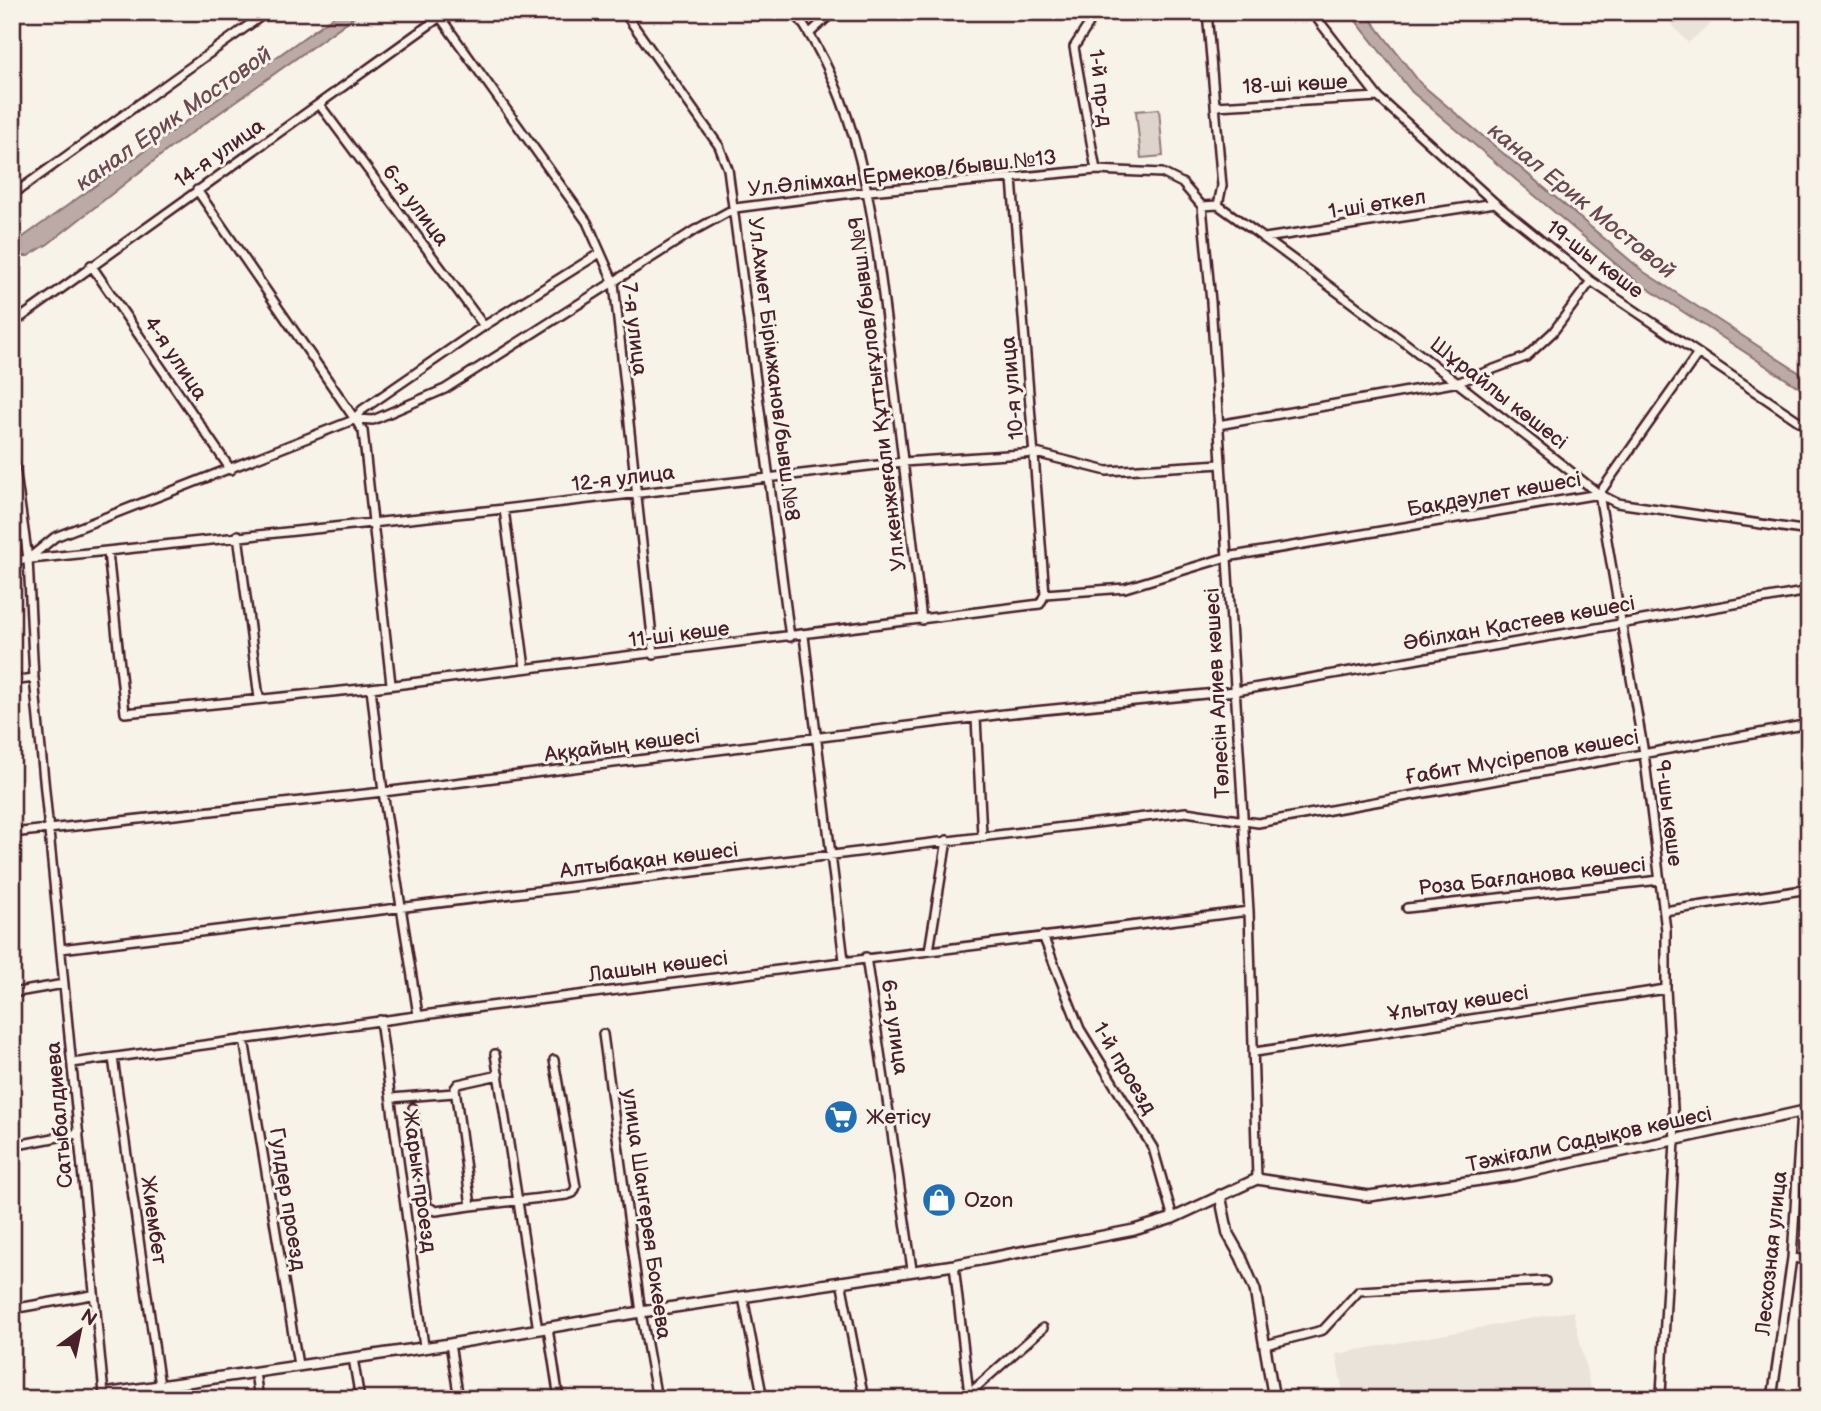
<svg xmlns="http://www.w3.org/2000/svg" width="1821" height="1411" font-family="'Balsamiq Sans',sans-serif">
  <rect width="100%" height="100%" fill="#f7f3e8"/>
  <filter id="ink" filterUnits="userSpaceOnUse"><feTurbulence type="fractalNoise" baseFrequency=".0143" numOctaves="2"/><feDisplacementMap in="SourceGraphic" scale="14" xChannelSelector="R" yChannelSelector="G"/><feConvolveMatrix kernelMatrix="1 2 1 2 8 2 1 2 1" color-interpolation-filters="sRGB"/></filter>
  <g filter="url(#ink)">
    <path fill="#eae3da" d="M1661 12H1724L1688 43Z
      M1573 1311 1593 1399H1344L1336 1354Z"/>
    <path fill="#ded4cc" stroke="#947a7c" stroke-width="2" d="M1159 109 1163 156 1141 158 1136 111Z"/>
    <path fill="#bcaaa7" stroke="#8e7275" stroke-width="2" d="M340 12H361L169 149 48 244 28 256H12L16 242Z
      M1349 12H1365L1421 84 1644 272 1809 379V394L1636 281 1412 92Z"/>
    <g fill="none" stroke-linecap="round" stroke-linejoin="round">
      <g stroke="#4a1f2b" stroke-width="12">
        <path id="minor" d="M624 12 719 146 728 169 790 637
          M795 12C866 112 875 234 890 351 901 441 911 530 922 620
          M1091 12 1089 24 1074 47 1096 170
          M1207 12 1222 186 1218 205
          M1312 12 1378 97 1495 203 1591 281 1809 428
          M440 17 587 222 614 283 654 655
          M810 33 833 12
          M319 104 484 326
          M1215 106 1378 97
          M1012 179 1045 594
          M197 190 363 431 391 684
          M12 195 267 12
          M1202 206 1211 302 1249 911 1257 1179
          M1202 206 1218 205C1348 298 1474 394 1599 494L1617 503 1809 531
          M1265 238 1495 203
          M91 265 231 470
          M12 324 447 12
          M356 419 373 420 445 389 695 230 735 208 869 191 1096 170 1162 173 1182 183 1202 206
          M1218 425 1459 382 1526 357 1553 332 1591 281
          M12 446 28 559 34 678 104 1394
          M1599 494 1644 753 1666 930V989L1675 1141 1661 1394
          M504 509 525 668
          M238 535 259 698
          M108 552 125 713 371 688 1040 604 1045 594 1125 588 1227 557 1599 494 1697 355
          M28 559 55 537 356 419 362 410 484 326 600 253
          M12 561 504 509 903 462 1036 453 1107 471 1221 464
          M804 636 844 960
          M12 681 34 678
          M371 688 383 792 418 1015
          M976 718 982 835
          M12 833 383 792 1004 714 1236 691 1809 591
          M1407 908 1660 880
          M1664 911 1809 889
          M1043 936 1080 1029 1153 1148 1173 1218
          M61 949 1186 812 1258 823 1809 724
          M929 951 947 840
          M866 957 912 1269
          M12 993 64 984
          M380 1020 424 1346
          M603 1034 641 1312 657 1399
          M244 1039 298 1365
          M1255 1052 1666 989
          M495 1054 538 1330
          M113 1058 160 1386
          M72 1063 482 1007 1249 911
          M499 1075 458 1084 455 1088 471 1206 567 1195 573 1193 576 1187 554 1060
          M391 1098 454 1093
          M413 1108 427 1206 436 1211 471 1206
          M12 1146 79 1133
          M1792 1258 1809 1260
          M954 1265 969 1394 974 1399
          M841 1281 864 1399
          M743 1297 763 1399
          M12 1309 92 1295
          M548 1328 559 1399
          M450 1344 459 1399
          M1265 1345 1323 1330 1359 1291 1545 1281
          M353 1358 360 1399
          M255 1373 259 1399
          M147 1388 148 1399
          M963 1399 1043 1328
          M1772 1399 1792 1258 1801 1111"/>
      </g>
      <g stroke="#4a1f2b" stroke-width="14">
        <path id="tertiary" d="M1220 1195 1228 1234 1241 1257 1255 1290 1274 1399
          M104 1399V1394L450 1344 641 1312 954 1265 1134 1230 1173 1218 1257 1179 1369 1196 1515 1175 1809 1110"/>
      </g>
      <use href="#minor" stroke="#f7f3e8" stroke-width="7"/>
      <use href="#tertiary" stroke="#f7f3e8" stroke-width="9"/>
    </g>
  </g>
  <defs>
    <g id="supermarket-disc" transform="scale(1.75)"><circle r="9.5" fill="#1f6fb2" stroke="#f7f3e8"/><path d="M-6-5.5h2.5l.6 2H6L4.5 2H-2.5L-4.4-4H-6ZM-1.5 3.2a1.3 1.3 0 1 0 .1 0ZM3 3.2a1.3 1.3 0 1 0 .1 0Z" fill="#fff"/></g>
    <g id="shop-disc" transform="scale(1.75)"><circle r="9.5" fill="#1f6fb2" stroke="#f7f3e8"/><path d="M-5-2.5h2.3a2.7 3.5 0 0 1 5.4 0H5L5.5 6h-11ZM-1.5-2.5h3a1.5 2.3 0 0 0-3 0Z" fill="#fff"/></g>
  </defs>
  <g fill-rule="evenodd">
    <use href="#supermarket-disc" x="841" y="1117"/>
    <use href="#shop-disc" x="939" y="1200"/>
  </g>
  <g text-anchor="middle" stroke-width="6" stroke-linejoin="round" paint-order="stroke">
    <g font-size="21" fill="#4a1f2b" stroke="#f7f3e8">
      <text transform="translate(1295 84) rotate(-3)" y="7">18-ші көше</text>
      <text transform="translate(1101 88) rotate(83)" y="7">1-й пр-д</text>
      <text transform="translate(219 153) rotate(-35)" y="7">14-я улица</text>
      <text transform="translate(902 173) rotate(-6)" y="7">Ул.Әлімхан Ермеков/бывш.№13</text>
      <text transform="translate(1377 204) rotate(-9)" y="7">1-шi өткел</text>
      <text transform="translate(416 205) rotate(53)" y="7">6-я улица</text>
      <text transform="translate(1595 259) rotate(37)" y="7">19-шы көше</text>
      <text transform="translate(635 329) rotate(83)" y="7">7-я улица</text>
      <text transform="translate(176 358) rotate(56)" y="7">4-я улица</text>
      <text transform="translate(774 369) rotate(83)" y="7">Ул.Ахмет Бірімжанов/бывш.№8</text>
      <text transform="translate(1012 388) rotate(-95)" y="7">10-я улица</text>
      <text transform="translate(1499 393) rotate(38)" y="7">Шұрайлы көшесі</text>
      <text transform="translate(877 394) rotate(-97)" y="7">Ул.кенжеғали Құттығұлов/бывш.№9</text>
      <text transform="translate(623 478) rotate(-7)" y="7">12-я улица</text>
      <text transform="translate(1494 494) rotate(-10)" y="7">Бақдәулет көшесi</text>
      <text transform="translate(1519 623) rotate(-10)" y="7">Әбілхан Қастеев көшесi</text>
      <text transform="translate(679 634) rotate(-7)" y="7">11-ші көше</text>
      <text transform="translate(1217 693) rotate(-93)" y="7">Төлесін Алиев көшесі</text>
      <text transform="translate(622 745) rotate(-7)" y="7">Аққайың көшесі</text>
      <text transform="translate(1522 757) rotate(-10)" y="7">Ғабит Мүсірепов көшесi</text>
      <text transform="translate(1669 813) rotate(83)" y="7">9-шы көше</text>
      <text transform="translate(649 860) rotate(-7)" y="7">Алтыбақан көшесі</text>
      <text transform="translate(1532 876) rotate(-6)" y="7">Роза Бағланова көшесi</text>
      <text transform="translate(658 966) rotate(-7)" y="7">Лашын көшесі</text>
      <text transform="translate(1458 1003) rotate(-9)" y="7">Ұлытау көшесi</text>
      <text transform="translate(895 1027) rotate(82)" y="7">6-я улица</text>
      <text transform="translate(1125 1068) rotate(59)" y="7">1-й проезд</text>
      <text transform="translate(59 1115) rotate(-95)" y="7">Сатыбалдиева</text>
      <text transform="translate(1589 1139) rotate(-12)" y="7">Тәжіғали Садықов көшесі</text>
      <text transform="translate(420 1181) rotate(82)" y="7">Жарык проезд</text>
      <text transform="translate(288 1199) rotate(81)" y="7">Гулдер проезд</text>
      <text transform="translate(647 1214) rotate(82)" y="7">улица Шангерея Бокеева</text>
      <text transform="translate(154 1220) rotate(82)" y="7">Жиембет</text>
      <text transform="translate(1771 1253) rotate(-84)" y="7">Лесхозная улица</text>
    </g>
    <g font-size="21" fill="#4a1f2b" stroke="#f7f3e8" text-anchor="start">
      <text x="866" y="1124">Жетісу</text>
      <text x="964" y="1207">Ozon</text>
    </g>
    <g font-size="23" font-style="italic" fill="#6c4950" stroke="#f7f3e8">
      <text transform="translate(173 118) rotate(-35)" y="8">канал Ерик Мостовой</text>
      <text transform="translate(1582 200) rotate(39)" y="8">канал Ерик Мостовой</text>
    </g>
  </g>
  <rect width="1821" height="1411" fill="none" stroke="#f7f3e8" stroke-width="42"/>
  <rect x="21" y="21" width="1779" height="1369" fill="none" stroke="#4a1f2b" stroke-width="2.5" filter="url(#ink)"/>
  <g transform="translate(80 1331) rotate(33)" stroke="#f7f3e8" stroke-width="5" paint-order="stroke">
  <path d="M0-5L12 26L0 18L-12 26Z" fill="#4a1f2b"/>
  <text y="-10" font-size="19" font-weight="bold" text-anchor="middle" fill="#4a1f2b">N</text>
  </g>
</svg>
